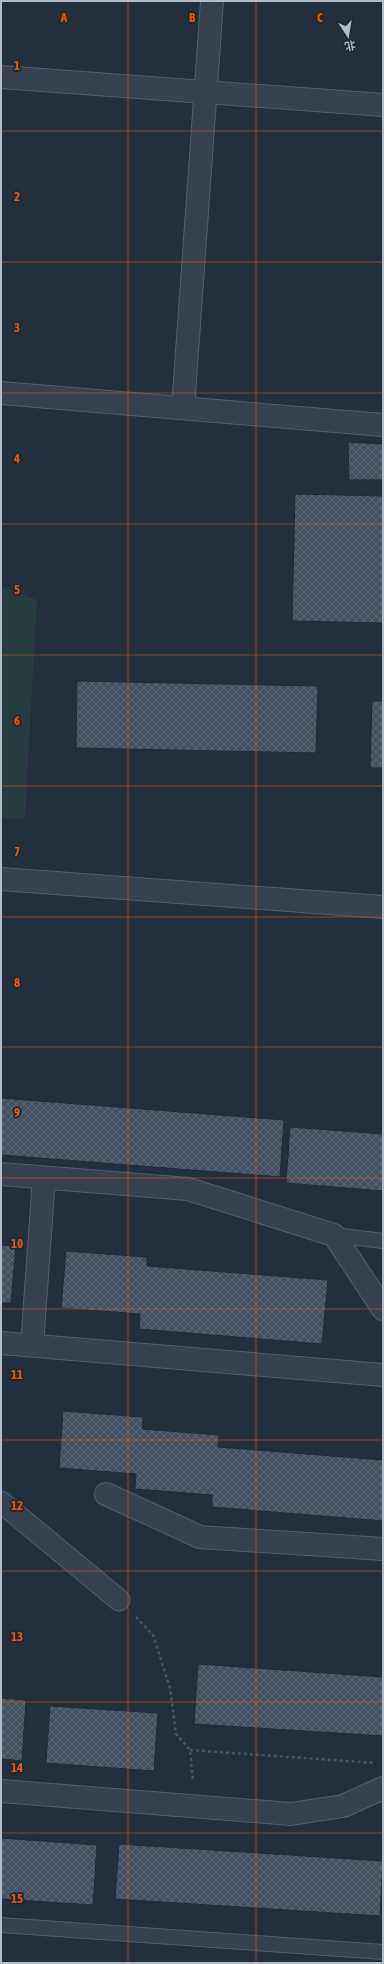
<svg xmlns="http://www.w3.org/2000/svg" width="384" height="1964" font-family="'Asap Condensed','Noto Sans SC',sans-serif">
  <defs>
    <pattern id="building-cross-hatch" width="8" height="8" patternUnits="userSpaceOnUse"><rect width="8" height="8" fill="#455162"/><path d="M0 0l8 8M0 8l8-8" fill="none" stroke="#5d6877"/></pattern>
  </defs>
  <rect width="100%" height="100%" fill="#242f3e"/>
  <path fill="#263c3f" d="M1 587 37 600 25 819 1 818Z"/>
  <path fill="url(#building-cross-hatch)" stroke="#1f2835" d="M348 442 383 444V480H349Z
    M295 494 383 496V623L292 621Z
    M77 681 318 686 316 753 76 748Z
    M372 701H383V768H370Z
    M1 1098 284 1120 280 1177 1 1155Z
    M290 1127 383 1134V1191L286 1183Z
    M1 1245 16 1246 11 1303H1Z
    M66 1251 147 1257V1266L328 1280 322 1344 139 1329 140 1314 61 1308Z
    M63 1411 143 1417 142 1429 219 1435 218 1447 383 1460V1521L212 1507V1495L135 1489 136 1474 59 1468Z
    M198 1664 383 1677V1736L194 1724Z
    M1 1698 26 1700 22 1761 1 1759Z
    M50 1706 158 1713 154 1771 46 1763Z
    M1 1838 97 1845 93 1905 1 1899Z
    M119 1844 383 1861 380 1916 115 1899Z"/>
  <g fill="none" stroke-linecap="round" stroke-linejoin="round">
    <g stroke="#565f6c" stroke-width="16">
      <path id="service" d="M334 1235 383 1241
        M1 1925 383 1952"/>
    </g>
    <g stroke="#565f6c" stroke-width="23">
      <path id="pedestrian" d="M1 1502 119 1600"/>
    </g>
    <g stroke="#565f6c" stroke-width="24">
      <path id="minor" d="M1 77 383 105
        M1 393 383 425
        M183 408 212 1
        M1 879 383 907
        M1 1174 188 1189 334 1235 383 1309
        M1 1343 383 1375
        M32 1345 44 1178
        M106 1494 200 1537 383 1549
        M1 1791 291 1814 343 1806 383 1788"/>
    </g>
    <path stroke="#44595c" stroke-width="2.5" stroke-dasharray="3 3" stroke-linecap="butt" d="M136 1617 153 1635 170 1688 176 1734 190 1750 193 1781
      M190 1750 375 1763"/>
    <use href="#service" stroke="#38414e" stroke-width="14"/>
    <use href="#pedestrian" stroke="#38414e" stroke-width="21"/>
    <use href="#minor" stroke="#38414e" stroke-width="22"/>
  </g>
  <path fill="none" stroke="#e8590c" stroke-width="1" stroke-opacity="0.55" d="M128 1V1963M256 1V1963M1 131H383M1 262H383M1 393H383M1 524H383M1 655H383M1 786H383M1 917H383M1 1047H383M1 1178H383M1 1309H383M1 1440H383M1 1571H383M1 1702H383M1 1833H383"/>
  <g font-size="13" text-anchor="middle" font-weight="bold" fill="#e8590c" stroke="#1d2633" stroke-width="3.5" stroke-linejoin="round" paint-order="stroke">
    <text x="64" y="22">A</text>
    <text x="192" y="22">B</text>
    <text x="320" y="22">C</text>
    <text x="17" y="70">1</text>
    <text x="17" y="201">2</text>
    <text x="17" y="332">3</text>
    <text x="17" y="463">4</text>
    <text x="17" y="594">5</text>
    <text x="17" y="725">6</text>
    <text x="17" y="856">7</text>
    <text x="17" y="987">8</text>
    <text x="17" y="1117">9</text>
    <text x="17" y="1248">10</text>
    <text x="17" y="1379">11</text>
    <text x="17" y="1510">12</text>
    <text x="17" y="1641">13</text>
    <text x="17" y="1772">14</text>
    <text x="17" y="1903">15</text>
  </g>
  <rect width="384" height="1964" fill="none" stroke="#b4bcc9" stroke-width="4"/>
  <g transform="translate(348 36) rotate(168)" stroke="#1d2633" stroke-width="3" paint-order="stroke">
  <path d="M0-3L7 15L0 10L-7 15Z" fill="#b4bcc9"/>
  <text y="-6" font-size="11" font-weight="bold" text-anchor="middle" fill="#b4bcc9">北</text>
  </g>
</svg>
